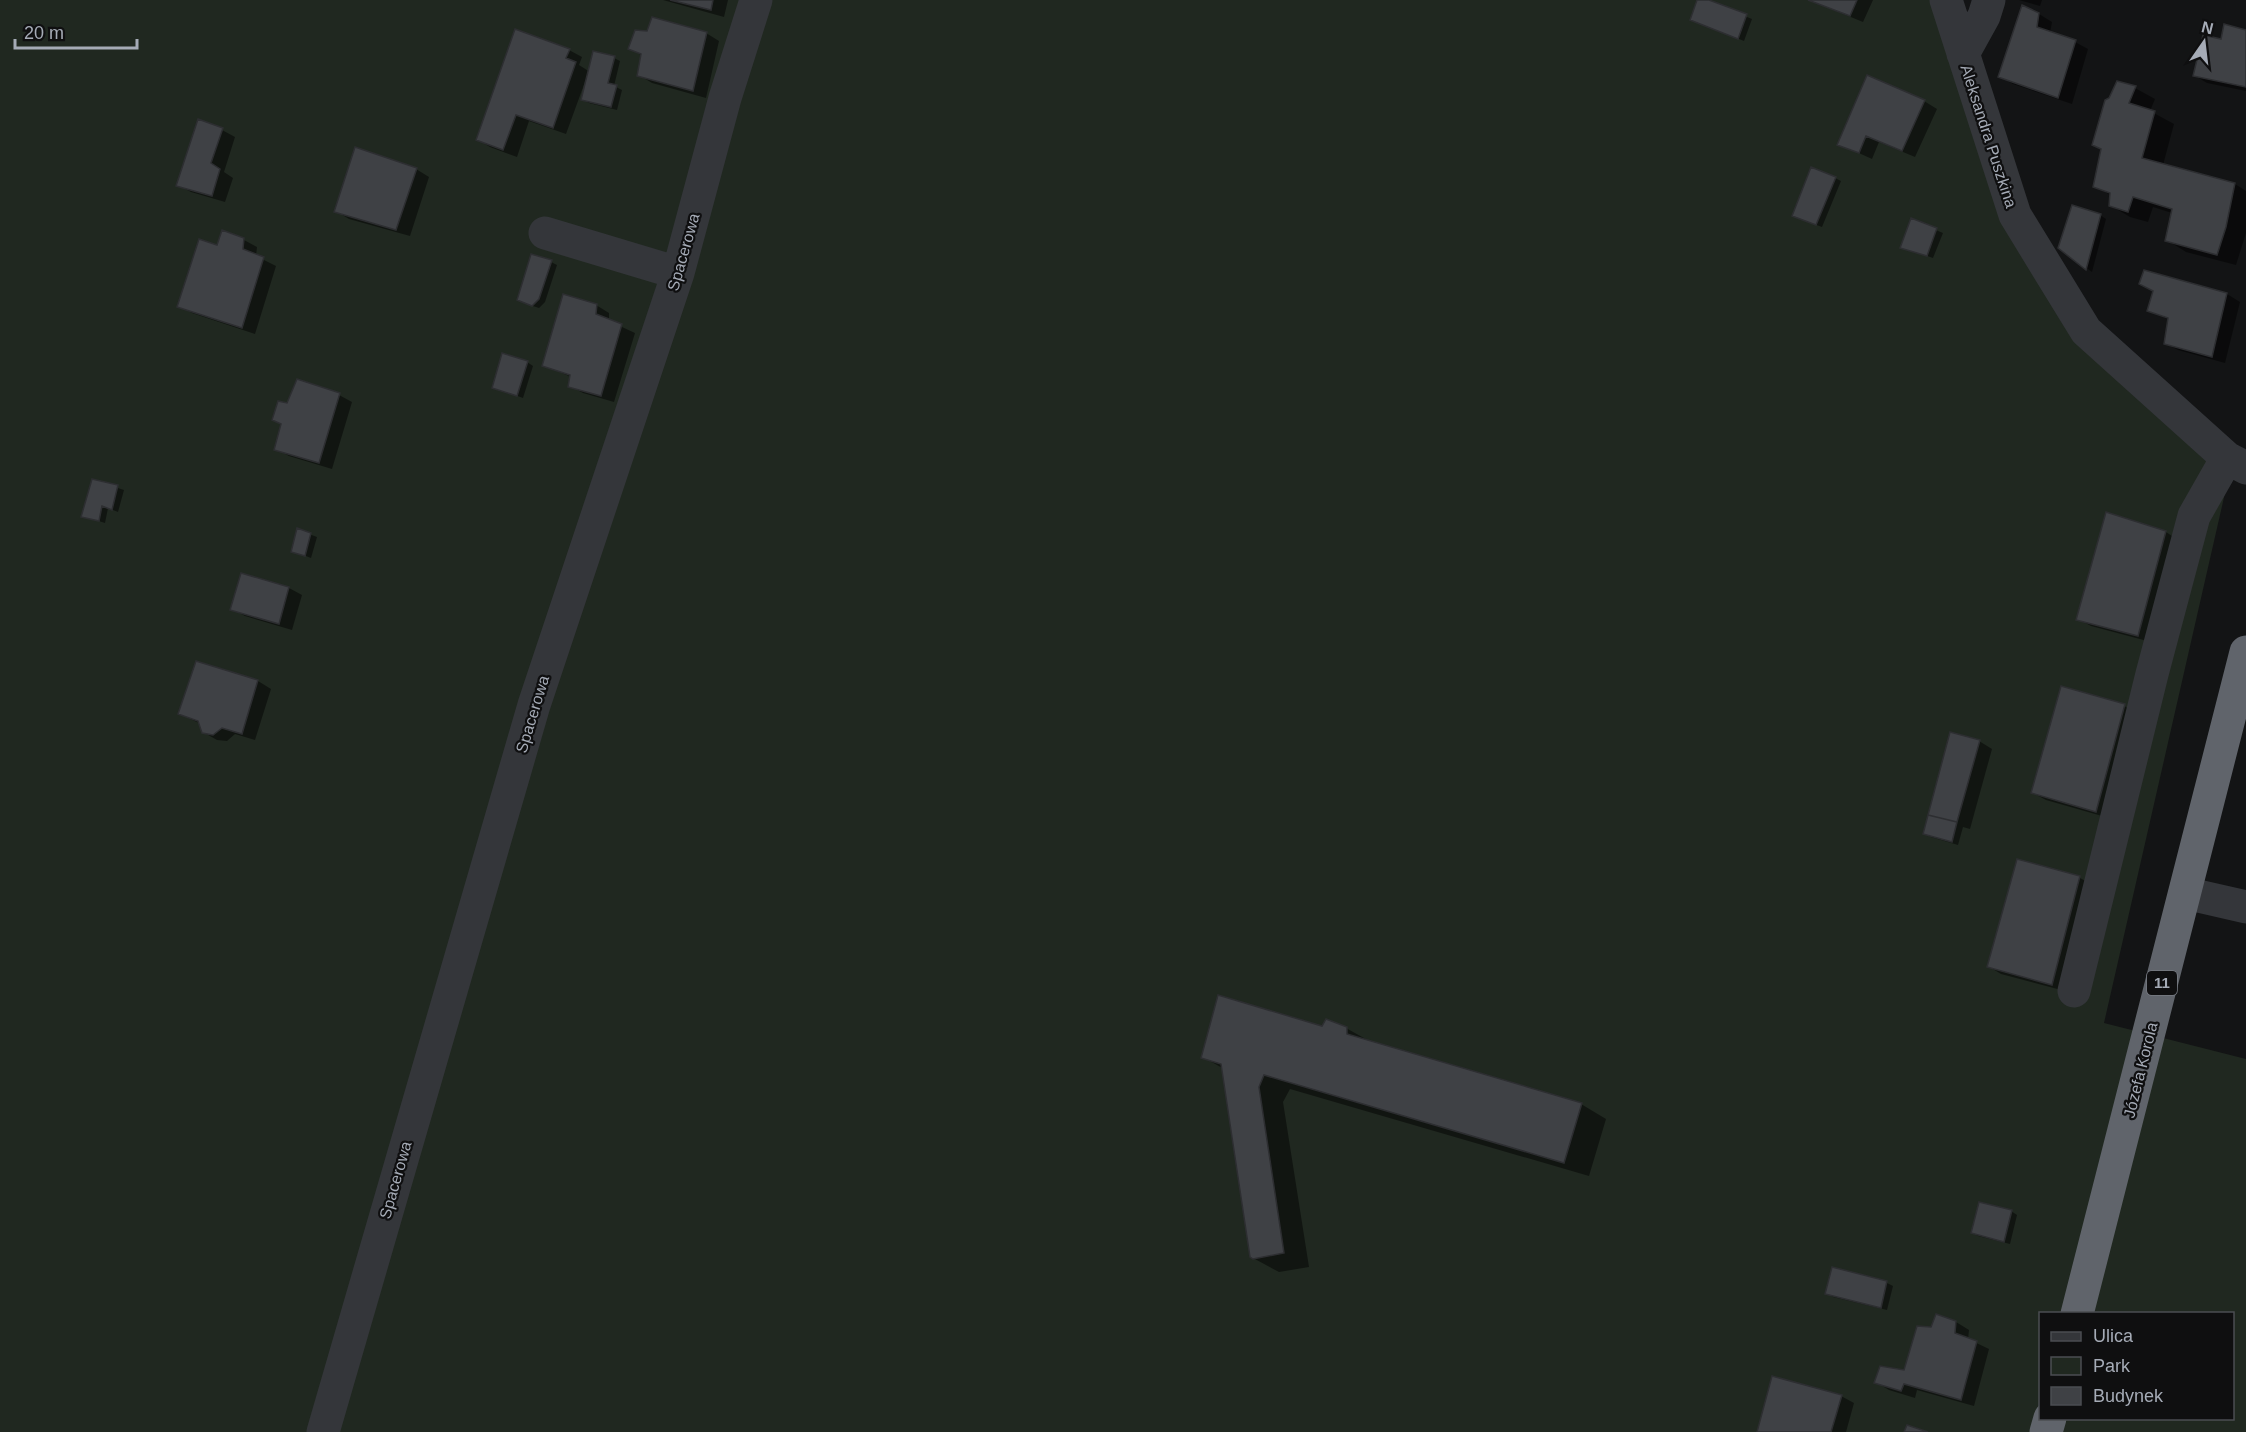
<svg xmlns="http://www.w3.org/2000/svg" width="2246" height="1432" font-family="Arial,sans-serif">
  <rect width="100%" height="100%" fill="#131415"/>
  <path fill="#202820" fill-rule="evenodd" d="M0 0H1948L1992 143 2086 324 2233 458 2104 1023 2246 1059V1432H0ZM2040 1314H2232V1418H2040Z"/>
  <path fill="#0007" d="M663 0H728L724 17Z
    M1699 0H1705L1752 19 1744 41 1692 20Z
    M1809 0H1873L1863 22Z
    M2019 0H2042L2040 6Z
    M2039 14 2052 22 2050 33 2075 42 2088 49 2072 104 2013 84 2000 76Z
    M2246 31V91L2207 83 2194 75 2222 41Z
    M706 33 719 41 706 98 652 83 639 75 642 56 630 48Z
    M569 50 582 57 579 65 590 72 614 58 620 61 614 86 622 90 617 110 589 103 583 100 588 80 586 79 566 134 529 121 517 157 490 147 477 139Z
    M2118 82 2135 88 2155 99 2150 111 2174 124 2163 165 2235 184 2246 191V233L2236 265 2186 252 2167 240 2172 213 2153 207 2148 222 2130 217 2110 205 2112 196 2095 186 2110 99Z
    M1924 101 1937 109 1915 157 1879 142 1872 159 1839 144Z
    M222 130 235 137 224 172 233 178 225 202 191 192 178 185Z
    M416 169 429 177 410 236 349 219 336 211Z
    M1835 178 1841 181 1822 227 1800 219Z
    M2100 215 2106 219 2092 272 2060 248Z
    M1912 220 1943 233 1933 258 1902 247Z
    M244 240 257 247 256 256 276 266 255 334 192 313 179 306 218 247Z
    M551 262 557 265 545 302 539 308 524 303Z
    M2227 294 2240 302 2225 363 2178 350 2165 343 2170 320 2149 310Z
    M596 305 609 313V321L635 333 614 402 583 393 570 386 571 377 544 365Z
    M527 362 533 366 523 398 493 387Z
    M339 395 352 402 332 469 289 456 276 449 288 405Z
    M93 480 124 490 118 512 108 508 105 523 83 516Z
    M298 530 317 537 311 558 293 551Z
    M2166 532 2178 540 2151 642 2091 626 2078 619Z
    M242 575 289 588 302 595 292 630 245 616 232 609Z
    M258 681 271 689 255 740 235 734 227 741 217 740 203 732 201 724 180 714Z
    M2124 706 2137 713 2109 818 2046 800 2033 793Z
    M1979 741 1992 749 1970 829 1963 827 1958 845 1931 837 1925 834Z
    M2018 861 2080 878 2093 885 2065 991 2001 974 1988 966Z
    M1323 1028H1346L1371 1042 1581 1104 1606 1119 1589 1176 1290 1089 1283 1102 1309 1267 1279 1272 1253 1258 1224 1069 1203 1057Z
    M2011 1211 2017 1215 2010 1244 1978 1236 1972 1233Z
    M1833 1269 1887 1283 1893 1286 1887 1310 1833 1297 1827 1293Z
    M1956 1322 1969 1330 1968 1339 1989 1349 1974 1406 1917 1390 1915 1398 1889 1390 1876 1382 1906 1372 1932 1329Z
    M1841 1396 1854 1403 1846 1432H1759Z"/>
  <path fill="#3f4145" stroke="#2d2e31" stroke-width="1.5" d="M670 0H713L711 10Z
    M1697 0H1709L1747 14 1738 39 1690 20Z
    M1808 0H1857L1850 16Z
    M2022 5 2039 13 2037 27 2076 40 2058 98 1998 77Z
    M652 17 707 32 693 91 637 76 641 54 628 49 635 30 647 31Z
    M2224 24 2246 30V87L2193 76 2203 35 2221 39Z
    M515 29 570 49 566 58 576 62 553 128 516 115 503 150 476 140Z
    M593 51 615 56 608 83 617 85 611 107 581 100Z
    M1867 75 1925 100 1902 151 1866 136 1859 153 1837 145Z
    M2117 81 2136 86 2129 103 2155 111 2142 158 2235 183 2226 227 2217 255 2165 241 2172 209 2133 197 2128 212 2109 206 2110 193 2093 187 2101 149 2092 145 2105 100 2109 98Z
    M198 119 223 128 211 163 220 169 212 196 176 186Z
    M355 147 417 168 396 230 334 212Z
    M1811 167 1836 177 1816 225 1792 216Z
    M2072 205 2101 214 2086 270 2058 248Z
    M1911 218 1937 228 1927 256 1900 248Z
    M222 230 244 238 243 249 264 257 242 328 177 307 199 239 217 245Z
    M531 254 552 260 539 299 532 306 517 300Z
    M2144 270 2227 293 2212 357 2164 344 2168 318 2147 311 2153 291 2139 284Z
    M563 294 597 304 596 314 622 324 601 396 568 387 570 375 542 366Z
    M502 353 528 361 517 396 492 388Z
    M297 379 340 393 319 463 274 450 281 424 272 420 278 401 287 403Z
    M92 479 118 485 112 510 102 506 99 521 81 517Z
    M2106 512 2166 531 2138 636 2076 620Z
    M297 528 311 533 305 556 291 552Z
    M241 573 289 587 279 624 230 610Z
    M196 661 258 680 242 734 222 728 213 735 202 733 198 721 178 714Z
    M2061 686 2125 704 2096 812 2031 793Z
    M1950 732 1980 740 1957 822 1928 815Z
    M1928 815 1957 822 1952 842 1923 834Z
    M2017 859 2080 876 2052 985 1987 967Z
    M1218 995 1322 1026 1326 1019 1347 1027V1034L1582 1103 1564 1163 1264 1075 1259 1087 1284 1253 1253 1259 1250 1257 1221 1064 1201 1058Z
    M1979 1202 2012 1210 2004 1242 1971 1233Z
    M1832 1267 1887 1281 1881 1308 1825 1294Z
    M1936 1314 1956 1321 1955 1333 1977 1341 1961 1400 1904 1384 1901 1391 1874 1383 1880 1366 1904 1370 1917 1326 1931 1327Z
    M1772 1376 1842 1395 1831 1432H1757Z
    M1907 1425 1928 1432H1904Z"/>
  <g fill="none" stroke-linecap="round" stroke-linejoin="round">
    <path stroke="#34363a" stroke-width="33" d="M1946 0 2015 215 2086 331 2227 458 2246 468
      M1963 54 1984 16 1989 0
      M545 233 678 273
      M2185 893 2246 907
      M2074 991 2152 674 2194 516 2227 458
      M323 1432 534 705 678 273 725 98 756 0"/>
    <path stroke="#60646b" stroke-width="33" d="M2077 1314 2246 652
      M2046 1432 2050 1418"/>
  </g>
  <g text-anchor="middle" stroke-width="4.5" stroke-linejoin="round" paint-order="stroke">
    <rect fill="#0f0f10" stroke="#787c84" stroke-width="1.5" x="2147" y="971" width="30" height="24" rx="4.5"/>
    <g font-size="15" font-weight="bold" fill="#a5abb6">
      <text x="2162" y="988">11</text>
    </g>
    <g font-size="16" fill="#a5abb6" stroke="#0f0f10">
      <text transform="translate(1989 136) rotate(72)" y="6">Aleksandra Puszkina</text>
      <text transform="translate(683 252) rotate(-74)" y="6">Spacerowa</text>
      <text transform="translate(532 714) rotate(-73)" y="6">Spacerowa</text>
      <text transform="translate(2140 1070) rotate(-76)" y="6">Józefa Korola</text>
      <text transform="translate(395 1180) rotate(-74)" y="6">Spacerowa</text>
    </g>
  </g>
  <rect x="2039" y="1312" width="195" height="108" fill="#0f0f10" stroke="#4b4d52" stroke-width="1.5"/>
  <rect x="2051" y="1332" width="30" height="9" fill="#34363a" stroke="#4b4d52" stroke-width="1.5"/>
  <text x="2093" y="1342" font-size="18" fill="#a5abb6">Ulica</text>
  <rect x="2051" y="1357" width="30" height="18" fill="#202820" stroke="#4b4d52" stroke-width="1.5"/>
  <text x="2093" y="1372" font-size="18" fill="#a5abb6">Park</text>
  <rect x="2051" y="1387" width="30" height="18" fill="#3f4145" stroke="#4b4d52" stroke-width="1.5"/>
  <text x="2093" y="1402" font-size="18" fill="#a5abb6">Budynek</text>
  <g transform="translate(2204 42) rotate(14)" stroke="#0f0f10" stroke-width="4.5" paint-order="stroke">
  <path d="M0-4.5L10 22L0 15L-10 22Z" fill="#a5abb6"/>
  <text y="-9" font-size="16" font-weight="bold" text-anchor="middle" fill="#a5abb6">N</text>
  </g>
  <path d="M15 39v9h122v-9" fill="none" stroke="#a5abb6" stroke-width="3"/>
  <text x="24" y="39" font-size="18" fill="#a5abb6" stroke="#0f0f10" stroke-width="4.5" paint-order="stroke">20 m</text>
</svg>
